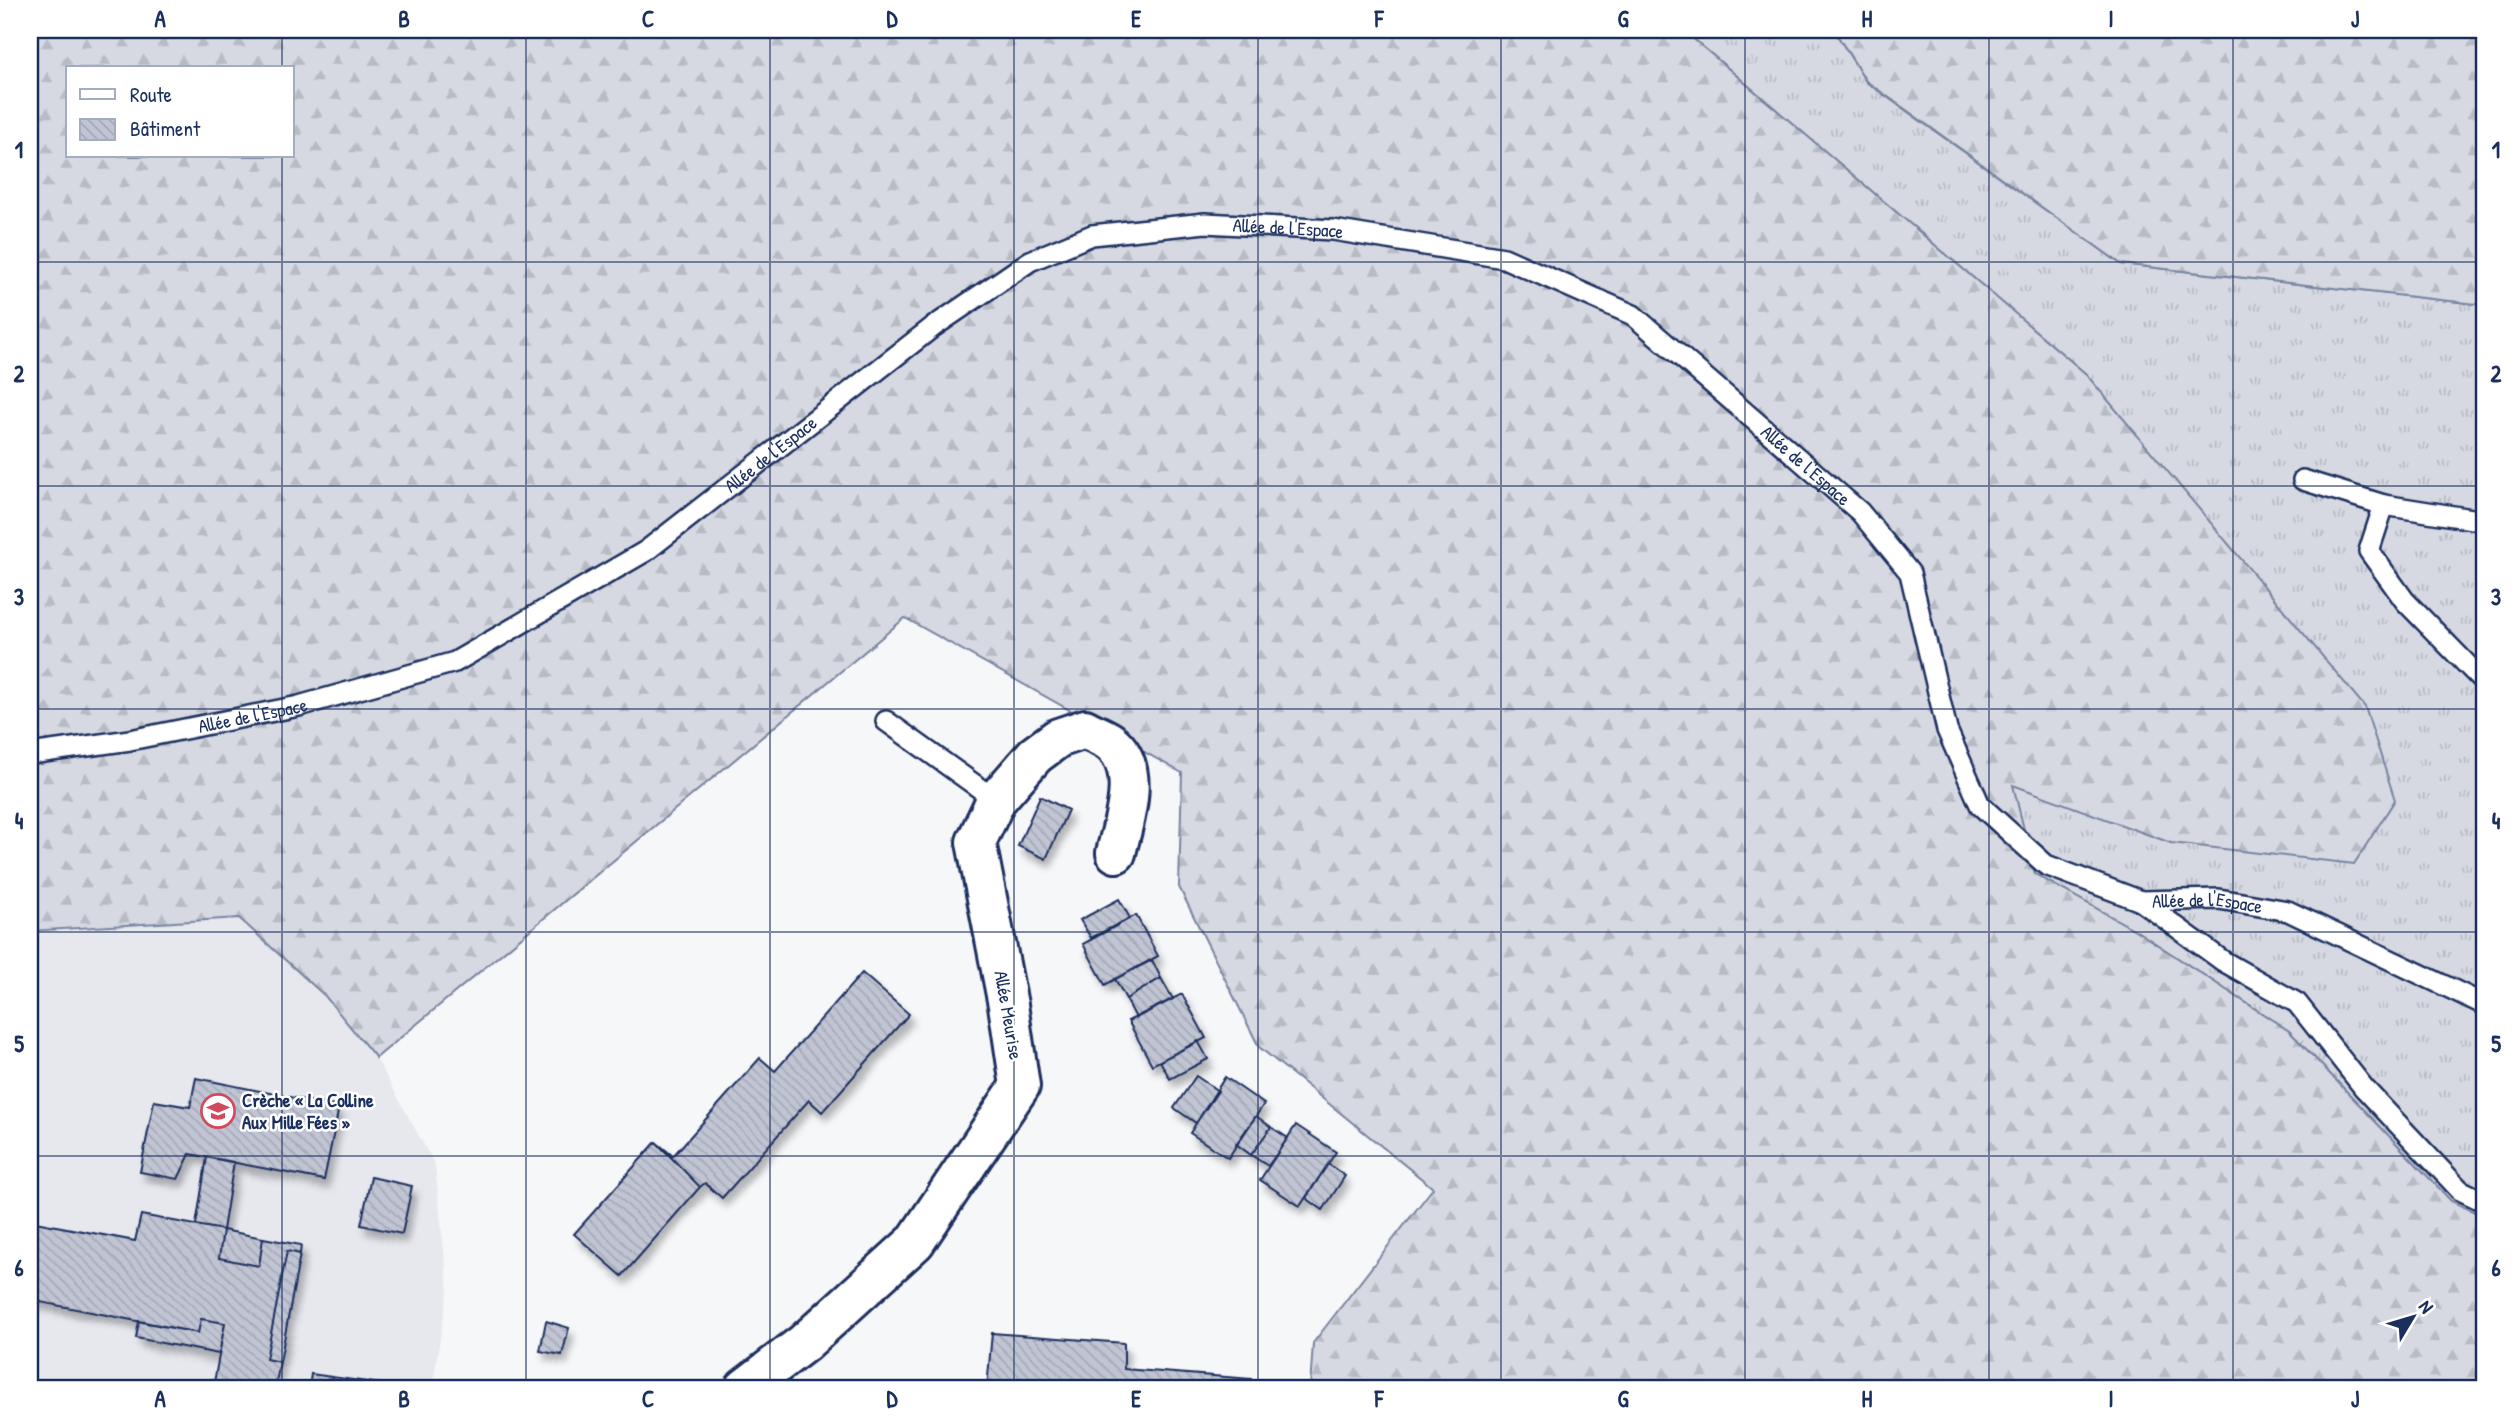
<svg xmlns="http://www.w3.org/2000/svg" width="2515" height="1418" font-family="'Patrick Hand',sans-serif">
  <defs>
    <pattern id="grass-tufts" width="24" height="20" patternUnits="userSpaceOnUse" patternTransform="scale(1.75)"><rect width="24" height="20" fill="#d6d9e2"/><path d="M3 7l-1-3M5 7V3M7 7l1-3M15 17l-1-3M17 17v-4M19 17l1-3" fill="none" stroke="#b7bbc4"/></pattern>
    <pattern id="forest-firs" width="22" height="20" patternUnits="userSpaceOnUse" patternTransform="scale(1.75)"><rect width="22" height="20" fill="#d6d9e2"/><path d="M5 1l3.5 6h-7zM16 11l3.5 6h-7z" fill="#b7bbc4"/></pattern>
    <pattern id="building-back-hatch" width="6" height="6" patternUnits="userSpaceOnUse" patternTransform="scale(1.75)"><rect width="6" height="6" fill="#c0c4d3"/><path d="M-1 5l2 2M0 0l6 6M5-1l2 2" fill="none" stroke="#a4a9b8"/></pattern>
    <filter id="shadow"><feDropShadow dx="4.5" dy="8" stdDeviation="3.5" flood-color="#0004"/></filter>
  </defs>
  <rect width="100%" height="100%" fill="#f6f7f9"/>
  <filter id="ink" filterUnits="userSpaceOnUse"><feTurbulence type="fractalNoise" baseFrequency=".0143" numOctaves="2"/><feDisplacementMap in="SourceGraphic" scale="14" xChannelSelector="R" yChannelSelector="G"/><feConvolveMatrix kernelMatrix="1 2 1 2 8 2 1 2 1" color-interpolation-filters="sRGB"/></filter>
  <g filter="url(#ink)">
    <path fill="#e6e8ee" d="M239 918 325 996 376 1058 435 1165 448 1290 432 1388H30V931Z"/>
    <path fill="url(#grass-tufts)" stroke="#7884a0" stroke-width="2" d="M1683 30H1834L1866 82 2121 264 2485 305V1217L2451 1201 2289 1031 2135 930 2035 874 2012 784 2171 843 2086 374Z"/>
    <path fill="url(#forest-firs)" stroke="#7884a0" stroke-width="2" fill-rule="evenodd" d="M30 30H1683L2086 374 2365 707 2395 800 2354 864 2171 843 2013 785 2035 874 2135 930 2289 1031 2451 1201 2485 1217V1388H1310L1313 1343 1433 1188 1259 1047 1179 887 1182 773 905 618 376 1058 325 996 239 918 30 931ZM68 68H292V156H68Z
      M1834 30H2485V305L2121 264 1866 81Z"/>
    <path fill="url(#building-back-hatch)" stroke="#1b2f5e" stroke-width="2" filter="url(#shadow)" d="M1040 796 1068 810 1046 859 1018 846Z
      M1119 899 1130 918 1091 938 1080 920Z
      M1136 915 1158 956 1105 985 1083 944Z
      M1152 960 1161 978 1126 999 1115 979Z
      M862 973 909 1014 822 1112 809 1100 722 1198 705 1183 700 1187 656 1142 673 1156 760 1058 775 1071Z
      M1161 978 1173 999 1136 1018 1126 999Z
      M1182 994 1206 1038 1152 1065 1128 1021Z
      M1198 1041 1208 1059 1170 1079 1160 1061Z
      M1196 1076 1218 1091 1196 1123 1174 1108Z
      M1225 1077 1264 1104 1228 1158 1190 1133Z
      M196 1078 339 1107 324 1180 190 1154 178 1179 140 1172 154 1101 190 1107Z
      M1256 1116 1271 1127 1251 1155 1236 1144Z
      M1296 1125 1336 1152 1300 1206 1260 1180Z
      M1271 1127 1288 1138 1268 1166 1251 1155Z
      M656 1142 700 1187 622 1276 574 1234Z
      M207 1157 234 1162 223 1230 196 1225Z
      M1328 1164 1345 1176 1323 1210 1306 1198Z
      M371 1177 412 1186 402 1234 361 1225Z
      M141 1215 223 1230 219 1258 259 1266 263 1238 301 1245 300 1254 287 1251 266 1359 280 1362 275 1388H213L225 1323 201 1319 198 1333 30 1300V1221L135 1241Z
      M223 1230 263 1238 259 1266 219 1258Z
      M287 1251 300 1254 280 1362 266 1359Z
      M201 1319 225 1323 219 1354 136 1338 139 1321 198 1333Z
      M546 1321 569 1328 562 1355 540 1351Z
      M992 1333 1124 1343V1369L1251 1379 1250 1388H987Z
      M311 1374 396 1386V1388H309Z"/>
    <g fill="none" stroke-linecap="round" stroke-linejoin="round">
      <g stroke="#1b2f5e" stroke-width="24">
        <g id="service">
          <path d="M2303 480 2384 505 2485 521"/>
          <path d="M2384 505 2369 551 2405 601 2485 683"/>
          <path d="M886 721 996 800"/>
          <path id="s1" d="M30 754 130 740 299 706 455 662 646 551 933 327 1030 261 1092 235 1205 223 1333 230 1504 258 1633 315 1860 512 1910 573 1947 730 1980 805 2046 865 2141 901 2219 899 2288 911 2485 1005"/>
          <path d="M2141 901 2223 961 2297 1003 2364 1088 2460 1190 2485 1202"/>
        </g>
      </g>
      <g stroke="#1b2f5e" stroke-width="44">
        <path id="minor" d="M745 1388 804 1343 915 1242 1020 1086 1008 1005 976 842 996 800 1035 755 1058 738 1085 729C1093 734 1103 737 1110 742 1143 768 1124 820 1116 853"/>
      </g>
      <use href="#service" stroke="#fff" stroke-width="19"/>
      <use href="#minor" stroke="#fff" stroke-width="38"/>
    </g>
  </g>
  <path fill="none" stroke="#1b2f5e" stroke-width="2" stroke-opacity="0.55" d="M282 30V68M526 30V1388M770 30V1388M1014 30V1388M1258 30V1388M1501 30V1388M1745 30V1388M1989 30V1388M2233 30V1388M282 156V1388M30 262H2485M30 486H2485M30 709H2485M30 932H2485M30 1156H2485"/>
  <defs>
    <g id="school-ring" transform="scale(1.75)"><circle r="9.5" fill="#fff" stroke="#d1495b" stroke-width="1.5"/><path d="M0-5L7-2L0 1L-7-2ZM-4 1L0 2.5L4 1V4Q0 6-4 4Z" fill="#d1495b"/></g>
  </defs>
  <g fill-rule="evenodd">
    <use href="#school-ring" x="218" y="1111"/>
  </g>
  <g text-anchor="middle" stroke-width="5" stroke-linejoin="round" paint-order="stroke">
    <g font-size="19" fill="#1b2f5e" stroke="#fff">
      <text dy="7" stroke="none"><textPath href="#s1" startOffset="1402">Allée de l'Espace</textPath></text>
      <text dy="7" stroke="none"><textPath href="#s1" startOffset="814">Allée de l'Espace</textPath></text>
      <text dy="7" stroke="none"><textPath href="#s1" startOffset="1990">Allée de l'Espace</textPath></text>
      <text dy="7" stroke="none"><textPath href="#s1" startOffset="226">Allée de l'Espace</textPath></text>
      <text dy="7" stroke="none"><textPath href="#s1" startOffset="2641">Allée de l'Espace</textPath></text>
      <text transform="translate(1009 1015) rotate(80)" y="7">Allée Meurise</text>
    </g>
    <g font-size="19" font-weight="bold" fill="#1b2f5e" stroke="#fff" text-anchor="start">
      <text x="242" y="1107">Crèche « La Colline<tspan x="242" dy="22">Aux Mille Fées »</tspan></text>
    </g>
  </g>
  <rect width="2515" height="1418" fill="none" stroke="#fff" stroke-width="77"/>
  <rect x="66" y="66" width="228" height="91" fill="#ffffff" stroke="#a4acbf" stroke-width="2"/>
  <rect x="80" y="89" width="35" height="10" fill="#ffffff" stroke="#a4acbf" stroke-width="2"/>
  <text x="130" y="102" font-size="21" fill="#1b2f5e">Route</text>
  <rect x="80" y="119" width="35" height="21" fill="url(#building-back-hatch)" stroke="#a4acbf" stroke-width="2"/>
  <text x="130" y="136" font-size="21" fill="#1b2f5e">Bâtiment</text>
  <g transform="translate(2413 1317) rotate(52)" stroke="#ffffff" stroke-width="5" paint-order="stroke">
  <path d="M0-5L12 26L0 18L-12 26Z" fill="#1b2f5e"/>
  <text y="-10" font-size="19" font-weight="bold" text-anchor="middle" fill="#1b2f5e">N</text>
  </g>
  <rect x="38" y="38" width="2438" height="1342" fill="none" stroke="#1b2f5e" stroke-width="2.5"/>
  <g font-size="23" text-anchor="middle" font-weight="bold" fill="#1b2f5e">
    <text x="160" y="27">A</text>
    <text x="404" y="27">B</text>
    <text x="648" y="27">C</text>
    <text x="892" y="27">D</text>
    <text x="1136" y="27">E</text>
    <text x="1379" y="27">F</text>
    <text x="1623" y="27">G</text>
    <text x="1867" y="27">H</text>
    <text x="2111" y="27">I</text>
    <text x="2355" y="27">J</text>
    <text x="19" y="158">1</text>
    <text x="2496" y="158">1</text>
    <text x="19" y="382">2</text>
    <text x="2496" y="382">2</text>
    <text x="19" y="605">3</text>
    <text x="2496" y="605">3</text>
    <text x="19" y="829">4</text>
    <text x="2496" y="829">4</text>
    <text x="19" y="1052">5</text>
    <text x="2496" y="1052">5</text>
    <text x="19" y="1276">6</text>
    <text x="2496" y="1276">6</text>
    <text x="160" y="1407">A</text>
    <text x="404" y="1407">B</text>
    <text x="648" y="1407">C</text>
    <text x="892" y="1407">D</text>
    <text x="1136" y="1407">E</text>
    <text x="1379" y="1407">F</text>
    <text x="1623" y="1407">G</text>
    <text x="1867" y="1407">H</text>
    <text x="2111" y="1407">I</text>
    <text x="2355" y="1407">J</text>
  </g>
</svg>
